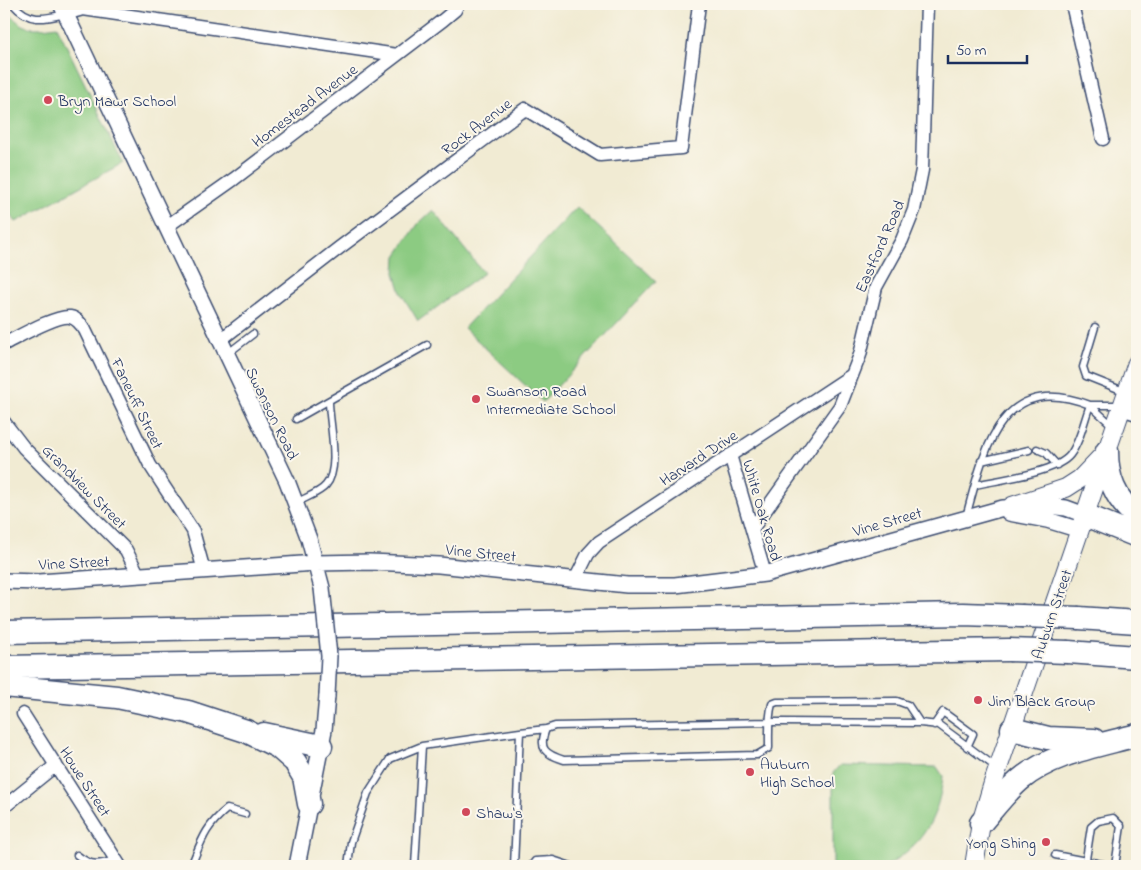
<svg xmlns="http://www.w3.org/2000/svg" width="1141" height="870" font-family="'Indie Flower',sans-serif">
  <rect width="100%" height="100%" fill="#fbf7ec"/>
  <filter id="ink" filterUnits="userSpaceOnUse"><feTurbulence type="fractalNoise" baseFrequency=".02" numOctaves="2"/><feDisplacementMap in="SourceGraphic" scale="10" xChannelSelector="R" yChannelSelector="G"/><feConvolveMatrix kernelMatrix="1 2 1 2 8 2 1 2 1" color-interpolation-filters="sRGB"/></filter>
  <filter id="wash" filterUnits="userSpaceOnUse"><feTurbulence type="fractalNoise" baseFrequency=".0096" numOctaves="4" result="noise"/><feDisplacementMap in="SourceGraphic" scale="20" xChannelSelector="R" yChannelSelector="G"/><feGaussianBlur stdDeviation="1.12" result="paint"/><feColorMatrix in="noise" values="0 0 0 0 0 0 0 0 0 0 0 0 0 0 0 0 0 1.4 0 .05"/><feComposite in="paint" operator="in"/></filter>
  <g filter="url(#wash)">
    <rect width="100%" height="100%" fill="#f1ebd3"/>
    <path fill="#8ccb82" stroke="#547d70" d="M4 6C21 30 30 30 57 26L123 163 16 222 4 206Z
      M577 207 656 281 543 402 464 328Z
      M433 210 484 273 418 321 401 293 395 273 396 256 418 224Z
      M840 765 937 767 943 776C940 809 928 837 901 856 896 860 890 865 884 866 869 869 849 866 833 866V773Z"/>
  </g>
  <g filter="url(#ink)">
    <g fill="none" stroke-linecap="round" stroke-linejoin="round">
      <g stroke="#3b4b70" stroke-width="9">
        <path id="service" d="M13 4C29 23 44 19 65 14
          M1095 327 1083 367 1086 376 1126 392
          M227 354 253 334
          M296 419 427 345
          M1113 426 1090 405H1121
          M1037 449 1046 453 1057 465
          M981 461 1029 450
          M296 503C304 498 320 493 326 485 341 468 329 423 329 401
          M966 517C984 451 1000 370 1090 405 1084 421 1080 442 1070 455 1056 473 997 480 975 485
          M920 723 908 705 897 701 777 702 772 704C768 718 769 734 769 748L757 755 564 760C545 754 538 749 546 729L555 726 770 722H781L920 723 939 725 997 768
          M934 725 943 712 973 734 967 747
          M520 732 546 729
          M77 855C92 867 99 865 117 859
          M1055 855 1112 866
          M1086 859 1091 827 1098 821 1113 818 1121 826 1115 866
          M191 866C202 840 205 827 227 809L245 814
          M348 866 351 842 368 793 390 759 422 746 520 732 514 866
          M415 866 422 746
          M531 866 535 861 553 860 571 866"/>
      </g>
      <g stroke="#3b4b70" stroke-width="15">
        <path id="minor" d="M1072 4 1103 139
          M65 14 83 9 397 55
          M166 227 234 179 443 20 455 10 458 4
          M219 341 339 248 525 109 600 155 681 148 699 4
          M4 344C18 337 56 315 70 317 77 318 81 324 85 330L150 465 193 531 204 571
          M1121 409 1137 414
          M4 422 24 448 126 550 139 576
          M730 455 765 574
          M752 529 840 406 860 355 876 287 902 240 914 210 922 170 927 4
          M575 580 588 554 599 542 852 375
          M23 714 120 866
          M4 807 56 765"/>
      </g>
      <g stroke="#3b4b70" stroke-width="18">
        <path id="tertiary" d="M61 4 287 481 309 539 322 588
          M1009 513 1047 520 1080 530
          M4 581 39 582 316 563 370 562 439 565 627 585H675L765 574 1003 508 1048 506 1066 508 1085 515
          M297 866 324 730 327 696"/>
      </g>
      <g stroke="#3b4b70" stroke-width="20">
        <path id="secondary" d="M1012 506 1066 488 1080 479 1103 455
          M974 866 981 823 993 783 1137 363"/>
      </g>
      <g stroke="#3b4b70" stroke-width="25">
        <path id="motorway" d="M1107 451C1107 478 1115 499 1137 517
          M1085 515 1137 536
          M1079 618 1137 622
          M4 632 963 614 1021 616
          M1068 652 1137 657
          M4 667 1009 650
          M4 686 117 697 188 712 246 731 278 747 295 762 304 777 309 804
          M1012 729 1048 738 1094 740
          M264 734 321 746
          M981 823C993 809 1005 793 1020 780 1052 753 1098 746 1137 735"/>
      </g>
      <use href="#service" stroke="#fff" stroke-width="6"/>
      <use href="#minor" stroke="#fff" stroke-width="12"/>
      <use href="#tertiary" stroke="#fff" stroke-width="15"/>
      <use href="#secondary" stroke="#fff" stroke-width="18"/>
      <use href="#motorway" stroke="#fff" stroke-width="22"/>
      <g stroke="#3b4b70" stroke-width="18" stroke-linecap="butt">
        <path id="tertiary-bridge" d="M322 588 329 656 327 696"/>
      </g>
      <g stroke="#3b4b70" stroke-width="25" stroke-linecap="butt">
        <path id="motorway-bridge" d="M1021 616 1079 618
          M1009 650 1068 652"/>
      </g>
      <use href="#tertiary-bridge" stroke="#fff" stroke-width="15"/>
      <use href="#motorway-bridge" stroke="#fff" stroke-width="22"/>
    </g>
  </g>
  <g fill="#d1495b" stroke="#fbf7ec" stroke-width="2">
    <circle cx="48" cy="100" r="5"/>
    <circle cx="476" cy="399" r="5"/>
    <circle cx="978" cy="700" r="5"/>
    <circle cx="750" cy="772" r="5"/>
    <circle cx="466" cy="812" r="5"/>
    <circle cx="1046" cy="842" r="5"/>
  </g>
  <g text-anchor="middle" stroke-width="4" stroke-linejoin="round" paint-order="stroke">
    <g font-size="16" fill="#1b2f5e" stroke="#fbf7ec" text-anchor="start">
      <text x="58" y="106">Bryn Mawr School</text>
      <text x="486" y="396">Swanson Road<tspan x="486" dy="18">Intermediate School</tspan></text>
      <text x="988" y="706">Jim Black Group</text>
      <text x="760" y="769">Auburn<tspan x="760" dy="18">High School</tspan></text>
      <text x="476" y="818">Shaw's</text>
      <text x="1036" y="848" text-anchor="end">Yong Shing</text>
    </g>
    <g font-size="16" fill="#1b2f5e" stroke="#fbf7ec">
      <text transform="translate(304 105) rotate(-37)" y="6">Homestead Avenue</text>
      <text transform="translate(476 126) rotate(-37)" y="6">Rock Avenue</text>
      <text transform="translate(879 246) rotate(-66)" y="6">Eastford Road</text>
      <text transform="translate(138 403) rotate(64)" y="6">Faneuff Street</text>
      <text transform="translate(273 413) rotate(64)" y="6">Swanson Road</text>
      <text transform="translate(698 457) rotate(-33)" y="6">Harvard Drive</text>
      <text transform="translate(85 486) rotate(45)" y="6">Grandview Street</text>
      <text transform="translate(763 510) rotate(74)" y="6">White Oak Road</text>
      <text transform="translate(887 521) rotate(-16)" y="6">Vine Street</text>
      <text transform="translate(481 552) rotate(6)" y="6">Vine Street</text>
      <text transform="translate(74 562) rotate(-3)" y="6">Vine Street</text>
      <text transform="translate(1051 614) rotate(-71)" y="6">Auburn Street</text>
      <text transform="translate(86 781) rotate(57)" y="6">Howe Street</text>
    </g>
  </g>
  <rect width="1141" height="870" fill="none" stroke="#fbf7ec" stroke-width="20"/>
  <path d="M948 55v8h79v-8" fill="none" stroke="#1b2f5e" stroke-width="2.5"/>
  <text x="956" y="55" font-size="15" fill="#1b2f5e" stroke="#fbf7ec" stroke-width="4" paint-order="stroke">50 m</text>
</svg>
